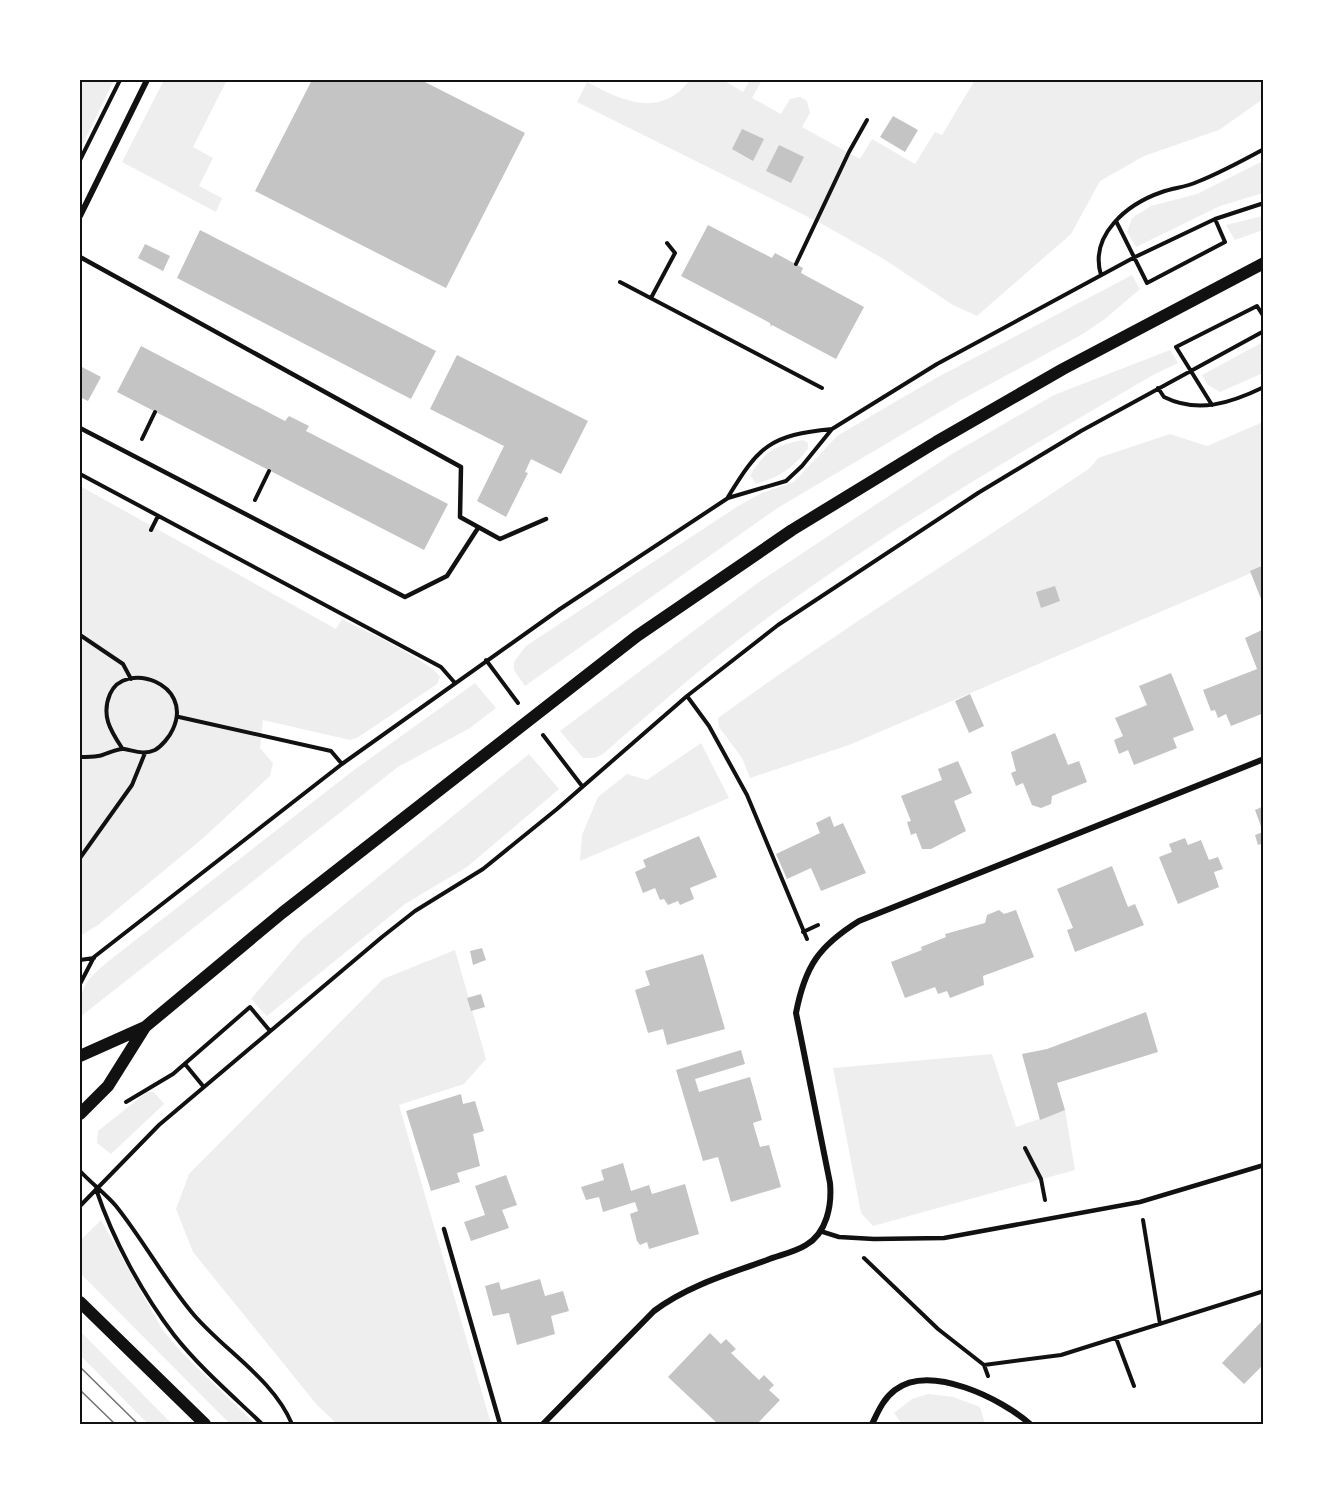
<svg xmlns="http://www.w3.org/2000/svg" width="1343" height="1504" font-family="'Open Sans',sans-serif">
  <rect width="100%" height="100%" fill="#fff"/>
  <path fill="#eee" d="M80 80H114L80 150Z
    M164 80H227L193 147 213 158 199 186 222 198 216 212 122 162Z
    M690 80H723L743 92 750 80H762L752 98 781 114 790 99 800 97 807 101 810 113 802 127 860 159 872 139 915 164 935 132 942 135 975 80H1264L1263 99 1219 130 1144 156 1100 181 1071 234 977 316 953 305 882 258 822 224 577 102 587 82C622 101 660 119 690 80Z
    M1263 161V193L1220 206 1136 247 1127 232 1132 218 1151 206 1197 194Z
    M1263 216V230L1235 240 1226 225Z
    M1132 275 1140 289 1105 319 1081 335 959 401 779 507 525 686 514 670V662L526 646 738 506 762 493 794 482 837 436 936 378Z
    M1263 342V373L1220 392 1208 385 1202 375Z
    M1170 350 1178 363 1153 375C1016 455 877 535 750 631 699 669 651 712 603 754L595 758H583L560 731 759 582 952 454 1054 395Z
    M1263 422V568L849 745 750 778 742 758 719 727 718 718C839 630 966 552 1090 468L1098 458 1170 434 1207 446Z
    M803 440 808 443V449C791 469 782 476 756 484L750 475C767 450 774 446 803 440Z
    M80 486 336 629 342 619C361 629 432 662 440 677L437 684 357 738 350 740 263 720 260 748 273 763 270 776 201 840 98 925 80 936Z
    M475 683 496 708 470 728 398 767 80 1017C79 986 87 979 110 960L354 770Z
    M701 743 729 798 580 861 582 835 598 797 627 774 647 780Z
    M529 754 559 789 467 867 405 904 267 1016 251 999 302 939Z
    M455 950 486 1059 464 1084 399 1105 491 1424H337L317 1405 193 1252 176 1209 189 1174 383 979Z
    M992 1054 1016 1127 1065 1110 1075 1170 873 1226 861 1213 833 1068Z
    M147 1092H154L164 1104 111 1154 97 1143 98 1131Z
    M101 1220 162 1329 182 1353 255 1424H230L80 1273V1241Z
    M80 1331 172 1424H148L80 1355Z
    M928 1394 953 1397 980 1407 985 1424H902L894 1413 912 1399Z"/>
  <path fill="#c4c4c4" d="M312 80H421L525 133 446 288 255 191Z
    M893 116 918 130 905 152 880 137Z
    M742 129 764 139 753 161 732 149Z
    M779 145 804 157 791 183 766 171Z
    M708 225 772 258 775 253 803 268 801 273 864 307 836 359 772 325 771 327 770 323 681 276Z
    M200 230 436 351 411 399 177 278Z
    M145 244 170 256 163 271 138 258Z
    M141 346 285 421 289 416 309 426 306 431 448 504 424 550 117 392Z
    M457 355 588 421 561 474 531 459 525 472 528 473 506 517 477 501 504 446 430 409Z
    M80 366 101 377 88 401 80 397Z
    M1264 565V604H1263L1250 571Z
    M1055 586 1060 601 1041 608 1036 592Z
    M1264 629V713L1231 726 1226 714 1218 718 1215 710 1211 711 1203 690 1257 669 1245 638Z
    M1171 673 1194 730 1173 738 1177 748 1134 765 1128 750 1119 754 1114 740 1123 736 1115 718 1147 705 1139 686Z
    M970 694 984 726 969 733 955 701Z
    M1055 733 1068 765 1079 761 1087 782 1052 796 1051 804 1041 808 1032 805 1023 783 1016 786 1011 773 1016 771 1011 752Z
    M958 761 972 793 954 801 966 831 931 849H922L916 833 911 835 907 822 911 821 901 796 942 780 938 769Z
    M1264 806V843L1258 845 1255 835 1263 832 1255 810Z
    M830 816 834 827 843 823 866 873 821 891 811 868 787 879 776 854 820 833 816 823Z
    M699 836 717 877 690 888 694 899 680 905 678 901 668 905 664 899 660 900 655 888 643 893 635 872 646 867 643 860Z
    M1185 838 1188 845 1201 840 1209 860 1218 857 1223 869 1214 872 1219 887 1178 904 1159 857 1172 852 1169 844Z
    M1112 866 1128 907 1135 904 1144 925 1075 952 1067 930 1073 928 1057 889Z
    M999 910 1004 914 1016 910 1034 957 983 976 984 985 950 998 947 991 938 994 935 987 905 998 891 962 922 950 921 947 946 937 945 934 985 923 987 915Z
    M482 948 486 960 473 965 470 951Z
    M703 954 725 1029 667 1045 663 1029 648 1033 635 990 650 985 645 971Z
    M481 994 485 1007 471 1011 467 998Z
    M1146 1012 1158 1052 1057 1083 1065 1110 1040 1120 1022 1054 1047 1049Z
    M741 1050 745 1064 695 1079 699 1092 750 1077 762 1120 753 1123 760 1147 769 1145 781 1187 731 1202 718 1157 703 1161 676 1070Z
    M461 1094 463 1104 475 1101 484 1131 473 1134 480 1166 457 1173 460 1182 431 1191 406 1111Z
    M623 1163 631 1191 649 1185 652 1194 685 1184 699 1234 649 1249 647 1242 640 1245 637 1241 630 1214 638 1211 635 1202 603 1212 599 1197 586 1200 581 1187 604 1180 601 1170Z
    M506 1175 517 1205 502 1210 509 1228 471 1241 464 1222 485 1215 475 1186Z
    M540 1279 545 1296 563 1291 569 1311 551 1316 555 1334 517 1345 509 1313 493 1316 485 1286 499 1282 501 1290Z
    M1264 1319V1364L1244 1384 1222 1363Z
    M710 1333 721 1344 726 1339 736 1349 731 1353 759 1380 764 1375 774 1385 769 1390 780 1400 757 1424H718L668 1377Z"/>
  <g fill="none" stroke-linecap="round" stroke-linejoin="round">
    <path stroke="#111" stroke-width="4" d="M80 160 120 80
      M1116 221 1147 283 1225 242 1215 219
      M796 264 849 152 867 120
      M1101 275C1089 235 1127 204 1162 192 1174 188 1186 187 1197 182 1220 173 1242 161 1264 149
      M620 282 822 388
      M651 298 675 253 667 243
      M1158 388 1164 397C1198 414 1231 403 1264 387
      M1212 405 1176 347 1257 306 1264 317
      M142 439 155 412
      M80 474 441 667 455 683
      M728 497C759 446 770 435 832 429
      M255 500 269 471
      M151 530 158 516
      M80 635 123 664 131 679
      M486 660 518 703
      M687 696 709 726 747 795 807 939
      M179 717 331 751 342 764
      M543 735 582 786
      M80 757C86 757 92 757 98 756 106 755 116 748 124 749 135 751 144 755 155 750 162 746 170 736 173 729 194 683 125 660 110 694 101 715 110 730 122 748
      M80 858 132 785 145 753
      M803 932 818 925
      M80 960 94 958
      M80 984 94 957 342 764 560 609 728 498 786 481 802 466 832 429 937 364 1133 258 1215 219 1264 203
      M185 1064 203 1086
      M126 1102 173 1074 250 1007 270 1031
      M1025 1148 1041 1179 1045 1200
      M80 1171C91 1183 106 1194 116 1206 144 1241 165 1281 194 1315 226 1352 273 1379 292 1424
      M96 1189C113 1240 142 1293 174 1335 200 1368 233 1396 262 1424
      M80 1206 159 1125 382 937 415 911 483 869 557 809 687 696 778 625 978 493 1081 431 1264 331
      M1143 1220 1160 1324
      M864 1258 938 1329 984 1365 988 1376
      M1116 1338 1134 1386
      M984 1365 1061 1355 1264 1291"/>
    <path stroke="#111" stroke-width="4.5" d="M80 257 461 467 460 517 500 539 546 519
      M80 428 405 597 447 576 478 528
      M444 1229 500 1424
      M820 1231 839 1237 874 1239 944 1238 1140 1202 1264 1165"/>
    <path stroke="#111" stroke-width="6" d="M80 216 147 80
      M543 1424 654 1311C687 1286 728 1274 767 1260 780 1255 795 1252 806 1245 827 1233 832 1205 830 1183L796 1013C805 966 819 946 859 921L1264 759
      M872 1424C878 1412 883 1399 895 1390 930 1363 1002 1399 1030 1424"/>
    <path stroke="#111" stroke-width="12" d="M80 1056 145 1027 282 913 637 636 792 530 936 442 1063 369 1264 263
      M80 1114 108 1086 145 1027
      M80 1302 205 1424"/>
    <path stroke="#707070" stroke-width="1.5" d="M80 1367 138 1424
      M80 1390 115 1424"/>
  </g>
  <rect width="1343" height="1504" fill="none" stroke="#ffffff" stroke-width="162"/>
  <rect x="81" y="81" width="1181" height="1342" fill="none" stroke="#111" stroke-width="2"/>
</svg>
